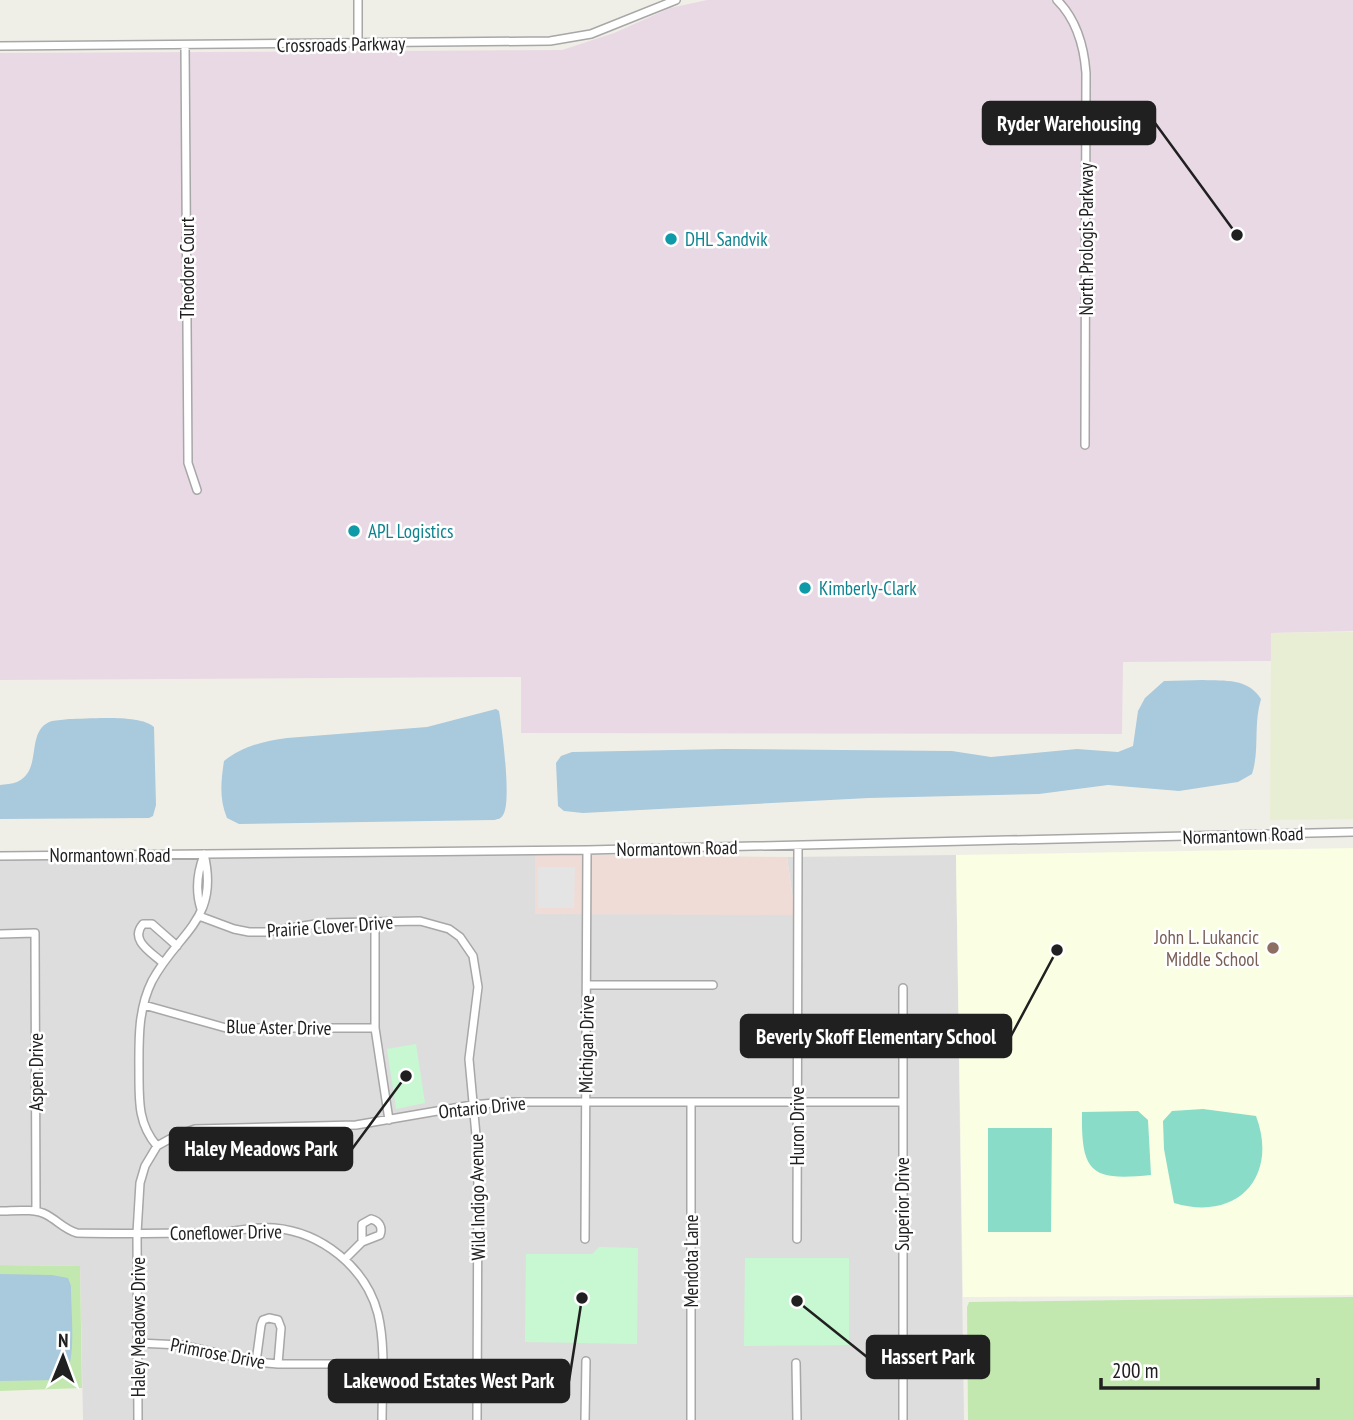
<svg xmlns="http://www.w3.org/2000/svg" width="1353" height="1420" font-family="'PT Sans Narrow',sans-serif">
  <rect width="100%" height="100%" fill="#f0efe7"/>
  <path fill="#dedddd" d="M535 854V913L795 914 787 857 956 855 964 1420H83L80 1266 0 1265V860Z"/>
  <path fill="#f0dcd7" d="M535 854 787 857 795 915 535 914Z"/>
  <path fill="#e9d9e4" d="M707 0H1353V631L1272 633 1271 661 1123 662 1122 734 521 733V677L0 680V53L562 50 614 33 670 8Z"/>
  <path fill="#fafee3" d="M1353 848V1295L963 1297 956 855Z"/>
  <path fill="#e8eed3" d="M1353 632V819L1270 820 1271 633Z"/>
  <path fill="#c3e8af" d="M0 1265 80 1266 82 1388 0 1391Z
    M1353 1297V1420H968L967 1307 969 1302Z"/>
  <path fill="#c7f8d2" d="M416 1044 425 1103 396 1109 387 1049Z
    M599 1247 638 1248 637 1344 525 1342 526 1254H592Z
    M745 1258H849V1345L744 1346Z"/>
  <path fill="#89dcc8" d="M1203 1109 1256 1116C1279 1177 1237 1222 1174 1203L1164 1149 1163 1121 1172 1111Z
    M1138 1111 1148 1120 1151 1175C1091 1181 1081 1173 1082 1112Z
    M988 1128H1052L1051 1232H988Z"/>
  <path fill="#e4e4e4" d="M538 867H575L574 908H538Z"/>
  <path fill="#a9c9dc" d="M1203 680C1225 681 1248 678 1261 699 1253 726 1260 749 1252 774L1238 782 1179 791 1108 785 1039 794 869 798 583 813 564 811 558 806 556 763 561 756 572 752 725 749 952 751 991 757 1077 749 1118 752 1133 746 1138 711 1145 698 1164 681Z
    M496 709 499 711C502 728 512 803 503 815 501 819 498 819 494 820L239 824 227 818C219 799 221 781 224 761 243 746 264 741 287 738L427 727Z
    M69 719C89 719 140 714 154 727L156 805 153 816 149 818 0 819V785C5 784 12 784 17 782 44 770 24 730 52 721 57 720 64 720 69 719Z
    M0 1274 52 1275 68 1278 71 1286C71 1310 75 1345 69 1367 67 1374 64 1377 58 1380L0 1381Z"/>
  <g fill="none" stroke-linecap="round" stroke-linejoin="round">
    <g stroke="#a7a7a7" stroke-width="10">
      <path id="minor" d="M1057 0C1077 20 1084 46 1086 73L1085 445
        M358 43V0
        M185 45 188 463 197 490
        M0 46 550 41 591 34 676 0
        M0 856 587 850 1353 832
        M201 909C195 890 197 873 204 855
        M199 916 234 929 249 932H265L322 923 420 921 449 929 460 937 473 956 478 987 469 1059 478 1157 477 1420
        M375 921V1028L389 1120
        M0 934 35 933 36 1211
        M163 963C151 952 129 940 143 924H152L177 946
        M587 985H713
        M144 1005 226 1028H375
        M157 1146C139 1125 139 1104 139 1076 139 1044 137 1011 152 981 178 932 220 920 204 854
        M0 1211C14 1211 34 1208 47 1215 58 1221 64 1229 77 1233 121 1234 166 1233 210 1233 231 1233 252 1226 274 1228 321 1232 366 1267 378 1314 386 1348 382 1385 382 1420
        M585 1239 587 850
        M797 1239 798 846
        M345 1259 362 1242 380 1235C383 1227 379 1221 371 1219L362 1224V1242
        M138 1343 181 1345 256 1362 278 1364H382
        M256 1362 261 1325 263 1320 269 1318 278 1320 281 1328 278 1364
        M796 1363 797 1420
        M138 1420 137 1233 140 1183 145 1166 157 1146 175 1136 195 1129 356 1125 472 1105 506 1102H903
        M585 1420 586 1361
        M691 1420V1102
        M903 1420V988"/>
    </g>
    <use href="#minor" stroke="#fff" stroke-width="7"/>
  </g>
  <g fill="#0f9aa8" stroke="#fff" stroke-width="2.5">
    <circle cx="671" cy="239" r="7"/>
    <circle cx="354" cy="531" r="7"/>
    <circle cx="805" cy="588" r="7"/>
  </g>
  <circle fill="#8d6e63" stroke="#fff" stroke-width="2.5" cx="1273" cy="948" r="7"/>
  <g text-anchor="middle" stroke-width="5" stroke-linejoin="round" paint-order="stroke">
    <g font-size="19" fill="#202020" stroke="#fff">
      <text transform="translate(341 44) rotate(-1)" y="7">Crossroads Parkway</text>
      <text transform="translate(1086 239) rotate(-90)" y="7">North Prologis Parkway</text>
      <text transform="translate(187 268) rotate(-90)" y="7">Theodore Court</text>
      <text transform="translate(1243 835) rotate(-2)" y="7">Normantown Road</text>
      <text transform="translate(677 848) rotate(-1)" y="7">Normantown Road</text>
      <text x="110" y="862">Normantown Road</text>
      <text transform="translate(330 926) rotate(-4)" y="7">Prairie Clover Drive</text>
      <text transform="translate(279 1027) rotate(1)" y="7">Blue Aster Drive</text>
      <text transform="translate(586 1044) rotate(-89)" y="7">Michigan Drive</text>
      <text transform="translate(36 1072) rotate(-90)" y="7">Aspen Drive</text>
      <text transform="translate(482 1107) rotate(-6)" y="7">Ontario Drive</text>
      <text transform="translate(797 1126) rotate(-90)" y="7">Huron Drive</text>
      <text transform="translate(477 1197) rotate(-91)" y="7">Wild Indigo Avenue</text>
      <text transform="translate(902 1204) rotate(-90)" y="7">Superior Drive</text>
      <text transform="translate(226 1232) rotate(-1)" y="7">Coneflower Drive</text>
      <text transform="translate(691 1261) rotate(-90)" y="7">Mendota Lane</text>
      <text transform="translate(138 1327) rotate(-90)" y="7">Haley Meadows Drive</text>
      <text transform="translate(218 1353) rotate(11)" y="7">Primrose Drive</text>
    </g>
    <g font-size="19" fill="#0d838f" stroke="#fff" text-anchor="start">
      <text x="685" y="246">DHL Sandvik</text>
      <text x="368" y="538">APL Logistics</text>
      <text x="819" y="595">Kimberly-Clark</text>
    </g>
    <g font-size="19" fill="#785e54" stroke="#fff" text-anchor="end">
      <text x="1259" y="944">John L. Lukancic<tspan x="1259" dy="22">Middle School</tspan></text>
    </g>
  </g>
  <path fill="none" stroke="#202020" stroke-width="2.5" d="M1237 235L1155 123M1057 950L1011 1036M406 1076L352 1149M797 1301L867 1357M582 1298L569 1381"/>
  <g fill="#202020" stroke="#fff" stroke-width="2.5">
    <circle cx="1237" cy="235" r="7"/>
    <circle cx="1057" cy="950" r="7"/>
    <circle cx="406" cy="1076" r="7"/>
    <circle cx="797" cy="1301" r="7"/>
    <circle cx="582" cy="1298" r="7"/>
  </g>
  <g fill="#202020" stroke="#202020" stroke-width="2.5">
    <rect x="983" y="102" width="172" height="42" rx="7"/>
    <rect x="741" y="1015" width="270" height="42" rx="7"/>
    <rect x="170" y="1128" width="182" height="42" rx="7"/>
    <rect x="867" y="1336" width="122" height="42" rx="7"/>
    <rect x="329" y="1360" width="240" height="42" rx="7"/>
  </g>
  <g font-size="21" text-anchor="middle" font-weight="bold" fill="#fff">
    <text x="1069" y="131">Ryder Warehousing</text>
    <text x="876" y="1044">Beverly Skoff Elementary School</text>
    <text x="261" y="1156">Haley Meadows Park</text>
    <text x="928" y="1364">Hassert Park</text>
    <text x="449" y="1388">Lakewood Estates West Park</text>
  </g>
  <g transform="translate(63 1357) rotate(1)" stroke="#ffffff" stroke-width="5" paint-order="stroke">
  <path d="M0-5L12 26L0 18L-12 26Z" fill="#202020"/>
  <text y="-10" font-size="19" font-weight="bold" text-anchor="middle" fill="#202020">N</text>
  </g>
  <path d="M1101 1378v10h217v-10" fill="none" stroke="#202020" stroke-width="3.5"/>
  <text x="1112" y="1378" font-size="21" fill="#202020" stroke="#ffffff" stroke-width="5" paint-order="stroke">200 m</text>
</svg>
